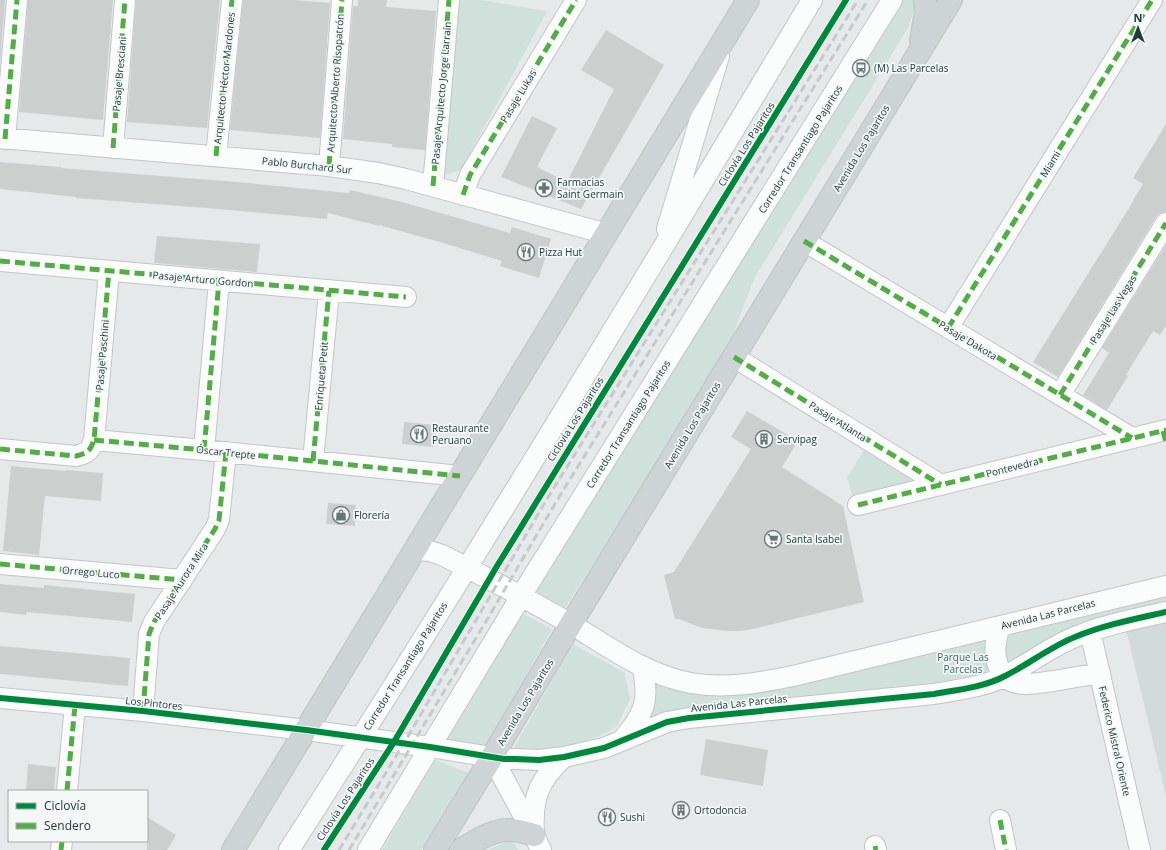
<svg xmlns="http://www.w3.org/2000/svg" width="1166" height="850" font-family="'Open Sans',sans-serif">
  <rect width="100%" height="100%" fill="#e5e9e9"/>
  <path fill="#d3dada" d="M1166 619V796L1126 629Z"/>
  <path fill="#d0e0db" d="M458 0H482L547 11 461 170 442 176Z
    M903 0H915L916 3 908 28 755 277 738 320 731 344 565 608 536 592Z
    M866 447 926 481 853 498 847 477Z
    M1166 591V606L986 674 969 682 899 688 649 717 652 678 681 689Z
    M520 612 552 629 487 745 444 741Z
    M573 644 625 673 630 699 617 726 600 736 557 749 512 751Z
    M435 760 469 773 421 850H382Z
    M512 838 518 850H489Z"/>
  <path fill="#cbd0cf" d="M0 0H5L0 63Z
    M28 0H113L103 120 19 112Z
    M136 0H220L207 128 127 122Z
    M243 0H294L330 3 320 138 230 130Z
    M358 0H387L386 7 436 11 425 150 392 147V144L343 139 353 6H358Z
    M606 30 664 65 581 209 501 177 532 116 557 128 537 167 567 182 614 89 581 70Z
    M1166 124V212L1160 213 1156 217 1058 377 1033 362 1134 200H1133L1143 184 1133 178Z
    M0 162 61 167V168L237 182 349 193 350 190 402 202 510 233 512 227 551 239 539 278 500 266 502 261 443 243 379 225V226L328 213 327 219 219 209 76 198V197L0 189Z
    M157 236 260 244 257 272 154 263Z
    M1166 245V326L1160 335 1153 331 1126 375 1128 376 1107 410 1083 395 1109 353 1102 348Z
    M747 411 798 441 782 467 843 506 864 602 753 629 741 631H728L702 628 679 619H675L664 575 674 572 751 449 731 437Z
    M404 422 436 425 434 447 402 444Z
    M11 466 66 471V470L103 473 101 501 45 496 39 555 3 551Z
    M328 503 356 505 355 526 326 524Z
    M0 584 44 588V585L135 594 132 622 27 612 26 615 0 612Z
    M0 646 130 658 128 686 0 674Z
    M706 739 768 750 763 786 700 775Z
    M28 764 56 767 54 791H26Z
    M147 817 176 835 167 850H147Z"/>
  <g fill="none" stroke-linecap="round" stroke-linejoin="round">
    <g stroke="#c2c6c6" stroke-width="22">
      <path id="minor" d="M0 138 329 166 378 173 406 179 607 234
        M5 139 17 0
        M113 148 125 0
        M216 156 232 0
        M329 166 342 0
        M433 186 449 0
        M463 195 470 175 576 0
        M667 229 719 56
        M804 241 1132 438
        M0 261 406 297
        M948 328 1152 0
        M734 357 941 485
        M1060 395 1166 223
        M94 440 204 450 460 476
        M0 449 76 456C88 453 90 451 94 440L109 271
        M204 450 219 281
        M313 461 329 291
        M858 505 1166 430
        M416 550 430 551 442 555C486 577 529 600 571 624 609 647 646 675 691 683 725 689 759 683 793 676L1166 586
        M0 564 182 580
        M1000 626C996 639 993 652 998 665 1001 675 1007 681 1017 683 1029 686 1042 682 1054 681 1069 678 1085 676 1100 673
        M1090 631 1140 850
        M0 698 143 711 306 730 430 747 504 759H515L539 760 564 757 604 748 667 722 689 718 934 694C956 690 985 687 1005 676 1029 664 1050 647 1075 637 1104 625 1135 619 1166 612
        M143 711 149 634 154 622 215 529 219 520 226 452
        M623 739C645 713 650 700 642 666
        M492 757 534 835 541 850
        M67 791 75 705
        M1000 820 1006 850
        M534 833C532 798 538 781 564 757
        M875 846 876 850
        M61 850 62 841
        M289 850C469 570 641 285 812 0
        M368 850 529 583 892 0"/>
    </g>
    <g stroke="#bdc4c4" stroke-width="24">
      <path id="major" d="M921 41 926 11 925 0
        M233 850 748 0
        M435 850 492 757 571 624 951 0
        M461 850C473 842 492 830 507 830 516 829 526 833 534 835"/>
    </g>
    <use href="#minor" stroke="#fbfcfc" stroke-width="20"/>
    <use href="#major" stroke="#ced4d5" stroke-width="22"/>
    <path stroke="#c7caca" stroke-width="3" stroke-dasharray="8 4" stroke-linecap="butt" d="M339 850 407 738 547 499 858 0
      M349 850 485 623 562 492 868 0"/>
    <path stroke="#53ac46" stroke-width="5" stroke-dasharray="10 5" stroke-linecap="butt" d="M5 139 17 0
      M113 148 125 0
      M216 156 232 0
      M329 166 342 0
      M433 186 449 0
      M463 195 470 175 576 0
      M804 241 1132 438
      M0 261 406 297
      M948 328 1152 0
      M734 357 941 485
      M1060 395 1166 223
      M1163 431 1166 442
      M94 440 204 450 460 476
      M0 449 76 456C88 453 90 451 94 440L109 271
      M204 450 219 281
      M313 461 329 291
      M858 505 1166 430
      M0 564 182 580
      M143 711 149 634 154 622 215 529 219 520 226 452
      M67 791 75 705
      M1000 820 1006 850
      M875 846 876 850
      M61 850 62 841"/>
    <g stroke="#f3f8f7" stroke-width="8">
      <path id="cycleway" d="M0 698 143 711 306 730 430 747 504 759H515L539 760 564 757 604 748 667 722 689 718 934 694C956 690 985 687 1005 676 1029 664 1050 647 1075 637 1104 625 1135 619 1166 612
        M324 850 394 742 497 566 846 0"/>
    </g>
    <use href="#cycleway" stroke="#00873e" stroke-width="6"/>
  </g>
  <defs>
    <g id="bus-ring" transform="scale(0.9)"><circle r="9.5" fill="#f3f8f7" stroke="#687677" stroke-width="1.5"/><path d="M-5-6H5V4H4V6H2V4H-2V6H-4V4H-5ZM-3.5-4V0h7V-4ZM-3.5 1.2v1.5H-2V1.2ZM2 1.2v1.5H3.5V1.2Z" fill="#687677"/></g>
    <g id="pharmacy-ring" transform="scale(0.9)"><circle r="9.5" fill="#f3f8f7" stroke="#687677" stroke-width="1.5"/><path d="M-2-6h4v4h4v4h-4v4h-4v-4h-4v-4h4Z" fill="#687677"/></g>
    <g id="restaurant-ring" transform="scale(0.9)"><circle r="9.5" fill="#f3f8f7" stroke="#687677" stroke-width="1.5"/><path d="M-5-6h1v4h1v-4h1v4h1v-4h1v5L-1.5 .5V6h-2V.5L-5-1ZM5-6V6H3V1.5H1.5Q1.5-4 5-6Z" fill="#687677"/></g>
    <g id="building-ring" transform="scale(0.9)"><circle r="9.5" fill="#f3f8f7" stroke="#687677" stroke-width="1.5"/><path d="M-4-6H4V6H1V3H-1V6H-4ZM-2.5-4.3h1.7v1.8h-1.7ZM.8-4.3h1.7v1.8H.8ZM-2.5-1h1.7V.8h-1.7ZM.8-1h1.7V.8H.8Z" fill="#687677"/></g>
    <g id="shop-ring" transform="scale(0.9)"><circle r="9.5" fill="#f3f8f7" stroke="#687677" stroke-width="1.5"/><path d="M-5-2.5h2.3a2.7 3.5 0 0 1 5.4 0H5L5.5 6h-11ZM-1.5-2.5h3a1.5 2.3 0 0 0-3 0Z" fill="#687677"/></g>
    <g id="supermarket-ring" transform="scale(0.9)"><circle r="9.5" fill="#f3f8f7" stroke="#687677" stroke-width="1.5"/><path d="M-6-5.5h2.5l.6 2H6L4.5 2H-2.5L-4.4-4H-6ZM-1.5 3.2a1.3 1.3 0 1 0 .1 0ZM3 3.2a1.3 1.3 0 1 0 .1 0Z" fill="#687677"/></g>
  </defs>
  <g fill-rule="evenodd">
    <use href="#bus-ring" x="861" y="68"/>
    <use href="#pharmacy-ring" x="544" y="188"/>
    <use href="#restaurant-ring" x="526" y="252"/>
    <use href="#restaurant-ring" x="419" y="434"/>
    <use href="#building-ring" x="764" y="439"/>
    <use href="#shop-ring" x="341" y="515"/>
    <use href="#supermarket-ring" x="773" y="539"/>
    <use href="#building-ring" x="681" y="810"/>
    <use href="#restaurant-ring" x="607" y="817"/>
  </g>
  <g text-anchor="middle" stroke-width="3.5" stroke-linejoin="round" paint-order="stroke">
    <g font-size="10" fill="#25383a" stroke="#f3f8f7" text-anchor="start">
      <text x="874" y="72">(M) Las Parcelas</text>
      <text x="557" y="186">Farmacias<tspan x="557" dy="12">Saint Germain</tspan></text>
      <text x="539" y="256">Pizza Hut</text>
      <text x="432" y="432">Restaurante<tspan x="432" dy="12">Peruano</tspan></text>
      <text x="777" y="443">Servipag</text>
      <text x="354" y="519">Florería</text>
      <text x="786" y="543">Santa Isabel</text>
      <text x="694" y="814">Ortodoncia</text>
      <text x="620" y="821">Sushi</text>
    </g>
    <g font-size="10" fill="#25383a" stroke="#f3f8f7">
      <text transform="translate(119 74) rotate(-85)" y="4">Pasaje Bresciani</text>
      <text transform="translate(224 78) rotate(-84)" y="4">Arquitecto Héctor Mardones</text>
      <text transform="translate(335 83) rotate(-86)" y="4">Arquitecto Alberto Risopatrón</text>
      <text transform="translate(441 93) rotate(-85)" y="4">Pasaje Arquitecto Jorge Larraín</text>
      <text transform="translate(518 96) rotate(-59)" y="4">Pasaje Lukas</text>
      <text transform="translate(746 144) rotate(-58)" y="4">Ciclovía Los Pajaritos</text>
      <text transform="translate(861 148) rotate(-59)" y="4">Avenida Los Pajaritos</text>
      <text transform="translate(800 149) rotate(-58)" y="4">Corredor Transantiago Pajaritos</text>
      <text transform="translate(1050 164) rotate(-58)" y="4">Miami</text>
      <text transform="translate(307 165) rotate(6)" y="4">Pablo Burchard Sur</text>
      <text transform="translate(203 279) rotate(5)" y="4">Pasaje Arturo Gordon</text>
      <text transform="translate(1113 309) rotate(-58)" y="4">Pasaje Las Vegas</text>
      <text transform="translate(968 340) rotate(31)" y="4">Pasaje Dakota</text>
      <text transform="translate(102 355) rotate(-85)" y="4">Pasaje Paschini</text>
      <text transform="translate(321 376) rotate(-85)" y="4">Enriqueta Petit</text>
      <text transform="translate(575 419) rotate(-58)" y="4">Ciclovía Los Pajaritos</text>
      <text transform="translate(838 421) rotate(32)" y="4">Pasaje Atlanta</text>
      <text transform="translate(628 424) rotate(-58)" y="4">Corredor Transantiago Pajaritos</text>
      <text transform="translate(692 425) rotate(-59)" y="4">Avenida Los Pajaritos</text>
      <text transform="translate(226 452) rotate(6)" y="4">Óscar Trepte</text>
      <text transform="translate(1012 467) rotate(-14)" y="4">Pontevedra</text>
      <text transform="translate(91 572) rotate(5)" y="4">Orrego Luco</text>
      <text transform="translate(181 581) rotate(-57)" y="4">Pasaje Aurora Mira</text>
      <text transform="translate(1048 614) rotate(-14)" y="4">Avenida Las Parcelas</text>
      <text transform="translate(405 666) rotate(-58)" y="4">Corredor Transantiago Pajaritos</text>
      <text transform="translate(525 702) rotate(-59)" y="4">Avenida Los Pajaritos</text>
      <text transform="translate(154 703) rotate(6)" y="4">Los Pintores</text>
      <text transform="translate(739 703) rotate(-6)" y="4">Avenida Las Parcelas</text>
      <text transform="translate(1115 741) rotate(77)" y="4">Federico Mistral Oriente</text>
      <text transform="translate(345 799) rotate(-57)" y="4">Ciclovía Los Pajaritos</text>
    </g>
    <g font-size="10" fill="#346c5e" stroke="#f3f8f7">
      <text x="963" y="661">Parque Las<tspan x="963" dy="12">Parcelas</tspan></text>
    </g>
  </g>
  <rect x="8" y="790" width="140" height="52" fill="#f3f8f7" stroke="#a1abab"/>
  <rect x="16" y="803" width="20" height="6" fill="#00873e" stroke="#a1abab"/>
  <text x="44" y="810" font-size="12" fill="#25383a">Ciclovía</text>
  <rect x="16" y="823" width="20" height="6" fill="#53ac46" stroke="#a1abab"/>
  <text x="44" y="830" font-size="12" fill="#25383a">Sendero</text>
  <g transform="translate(1138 28)" stroke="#f3f8f7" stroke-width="3" paint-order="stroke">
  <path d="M0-3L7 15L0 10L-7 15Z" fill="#25383a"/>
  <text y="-6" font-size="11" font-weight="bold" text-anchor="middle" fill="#25383a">N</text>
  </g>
</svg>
